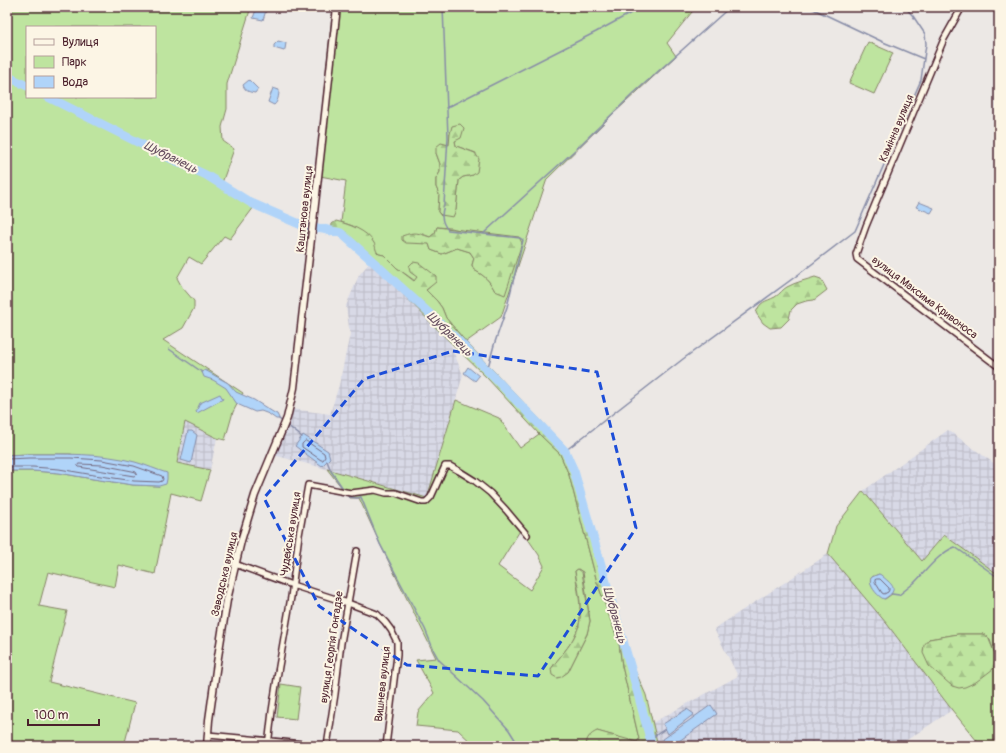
<svg xmlns="http://www.w3.org/2000/svg" width="1006" height="753" font-family="Pangolin,sans-serif">
  <defs>
    <pattern id="industrial-grid" width="8" height="8" patternUnits="userSpaceOnUse"><rect width="8" height="8" fill="#d8d9e6"/><path d="M0 4h8M4 0v8" fill="none" stroke="#bbbac5"/></pattern>
    <pattern id="forest-firs" width="22" height="20" patternUnits="userSpaceOnUse"><rect width="22" height="20" fill="#bee49f"/><path d="M5 1l3.5 6h-7zM16 11l3.5 6h-7z" fill="#a5c389"/></pattern>
  </defs>
  <rect width="100%" height="100%" fill="#ece8e5"/>
  <filter id="ink" filterUnits="userSpaceOnUse"><feTurbulence type="fractalNoise" baseFrequency=".025" numOctaves="2"/><feDisplacementMap in="SourceGraphic" scale="8" xChannelSelector="R" yChannelSelector="G"/><feConvolveMatrix kernelMatrix="1 2 1 2 8 2 1 2 1" color-interpolation-filters="sRGB"/></filter>
  <g filter="url(#ink)">
    <path fill="url(#industrial-grid)" d="M370 262 398 289 449 341 463 375 427 498 327 469 273 455 291 409 330 414 339 385 350 334 346 306 359 275Z
      M185 421 217 438 210 470 177 463Z
      M948 430 999 467V575L944 535 922 561 863 491Z
      M828 554 887 624 952 710 898 746H658L652 723 738 676 714 629Z"/>
    <path fill="#bee49f" stroke="#848265" fill-rule="evenodd" d="M7 7H251L227 84V109L222 127 223 141 234 149 222 183 245 196 254 207 230 239 224 236 201 264 189 257 177 278 182 287 194 301V308L183 328 163 340 243 393 233 412 225 440 217 438 185 422 177 463 210 470 201 501 171 493 155 574 119 565 115 587 48 572 39 606 67 611 49 682 135 703 124 746H7V471H33L59 473 93 479 133 485 159 486 71 454H29L7 455ZM27 27H155V97H27Z
      M333 7H696L667 43 676 56 614 113 547 179 501 317 466 342 446 318 442 308 437 301 426 290 430 287 417 277 415 281 397 268 384 255 379 254 376 251 373 242 353 226 341 222 346 181 315 175ZM450 134 455 141 456 146 476 153 473 175 463 177 459 180 456 210 441 216 438 212 439 194 436 187V179L440 172V164L436 153 449 145ZM437 227 450 228 522 243 495 291C489 280 485 276 474 270L472 265 474 258 470 252 457 248 442 254 431 250 429 244 420 233 430 237 435 233Z
      M868 42 893 53 874 94 849 83Z
      M456 400 499 418 520 448 539 434 560 454 569 475 597 582 619 643 622 666 639 739 637 743 597 731 586 743 587 746H475L458 730 416 726 418 712 434 693 416 660 436 658 380 544 359 498H350L327 469 427 498ZM521 529 539 555 544 566 530 590 498 566ZM578 569 583 572 590 621 587 634 568 672 551 669C559 657 570 647 576 633 585 615 577 591 575 571Z
      M863 491 922 561 944 535 999 575V631L998 634 999 637V746H981L952 710 887 624 828 554 836 526ZM879 574 892 594 885 599C879 597 866 583 872 577 873 576 877 575 879 574ZM958 634H983L990 640 997 661 929 639Z
      M281 684 300 687 296 719 277 717Z"/>
    <path fill="url(#forest-firs)" stroke="#848265" d="M460 124 464 128 461 138 455 141 456 146 475 153 479 159 477 172 473 175 463 177 459 180 456 210 453 217 441 215 438 212 439 194 436 187V179L440 172V164L436 153V147L441 143 449 145 450 134 452 126Z
      M336 221C348 224 367 230 374 243 376 247 375 251 379 254L384 255 397 268 414 281 417 277 410 272 409 266 413 262 419 263 436 276V282L426 290 437 301 442 308 446 318 466 342 566 447 576 473 622 641 646 695 658 746H587C585 738 591 734 597 731L637 742 639 739 622 666 619 643 597 582 569 475 560 454 539 434 487 378 449 341 398 289 370 262 339 236 331 234 332 224Z
      M437 227 519 237 522 243 505 295 495 291C489 280 485 276 474 270L472 265 474 258 470 252 457 248 442 254 431 250 429 244 406 243 402 240V236C416 231 417 233 430 237L435 233Z
      M815 277 821 279 827 290 814 300 806 301 797 304 791 310 789 319 781 327 770 328 763 323 756 313C760 301 765 302 775 297 780 294 783 289 787 287 796 282 806 280 815 277Z
      M578 569 582 572 590 621 587 634 568 672 561 677 557 678 552 675 551 669C559 657 570 647 576 633 585 616 578 589 575 571Z
      M958 634H983L988 637 995 654 997 661 993 669 976 682 965 687 959 688 952 686 929 666 923 653 924 645 929 639Z"/>
    <path fill="#b0d4f9" stroke="#878ca7" d="M257 7H267L263 20 253 18Z
      M278 41 286 43 285 49 284 51 274 48V45Z
      M249 80 258 89 255 93C249 92 245 91 243 85Z
      M273 88 279 90C279 95 278 102 274 105L268 102Z
      M919 202 934 208 931 213 916 207Z
      M468 367 479 376 475 381 464 373Z
      M205 370 228 383 236 392 254 400 273 412 277 414 279 418V419H276L269 414 261 411 255 412 237 404 226 388 213 380 204 377 202 372Z
      M220 394 223 399 199 412 197 413 196 412 200 403Z
      M188 431H192L197 435 191 463 181 460Z
      M303 435 328 451 330 458 322 466 295 446Z
      M29 454C63 454 102 453 135 462 146 465 157 470 167 473V479L166 484 159 486 133 485 93 479 59 473 33 471H7V455Z
      M879 574 881 575C891 584 901 589 884 599 878 597 866 583 872 577 874 576 877 575 879 574Z
      M711 705 717 714 672 746H662L659 742Z
      M687 709 694 714 668 734 663 724Z"/>
    <g fill="none" stroke-linecap="round" stroke-linejoin="round">
      <path stroke="#73677d" stroke-width="1" d="M306 441 324 453 325 457 323 460H321L302 447V444L304 442Z
        M7 459 29 458H71L102 460 134 466 162 476 163 479 162 481 159 482 134 481 94 475 59 469 33 467H7
        M79 464 102 465 132 471 136 472 137 474 134 476 79 467 78 466Z
        M877 579H880L889 588V590L888 592 884 594 882 593 875 582V580Z"/>
      <path stroke="#878ca7" stroke-width="1.5" d="M443 7 448 137 444 205C441 215 441 222 448 230L520 238 523 240 507 307 494 345 487 371
        M809 7 883 42 924 59
        M446 108 596 32 642 7
        M484 233 574 151 634 93 730 7
        M169 349 202 372
        M279 419 284 423
        M287 425 302 437
        M565 451 683 359 799 274 855 231 921 80 926 44 925 34 913 16 905 7
        M327 461 331 471 344 490
        M346 494 349 497 357 498 361 497 380 544 425 629 434 651 439 660 483 701 509 730 519 746
        M892 594 899 595C904 591 909 587 914 583 926 571 939 553 955 547L999 578
        M650 739 665 729"/>
      <path stroke="#b0d4f9" stroke-width="9" d="M7 76 27 86
        M48 97 161 154 206 175 251 203 304 226 323 229 341 233 377 265 457 339 565 451 574 471 634 679 652 746"/>
      <g stroke="#4a1f2b" stroke-width="8">
        <path id="minor" d="M962 7 944 39 866 226 856 254 857 259 999 367
          M235 564 292 585 348 603 377 614 385 622 391 630 397 642V655L386 746
          M208 735 324 746
          M268 746 272 711 278 672 291 597 299 535 308 485 351 493 375 490 386 493H396L422 502H426L431 497 445 466H450L459 471 475 481 490 493 506 510 527 535
          M327 746 335 694 341 643 357 551"/>
      </g>
      <g stroke="#4a1f2b" stroke-width="9">
        <path id="major" d="M207 746 209 720 217 663 227 600 241 541 255 495 287 418 294 388 314 213 337 7"/>
      </g>
      <use href="#minor" stroke="#fcf5e5" stroke-width="5"/>
      <use href="#major" stroke="#fcf5e5" stroke-width="6"/>
    </g>
  </g>
  <path fill="none" stroke="#1d4ed8" stroke-width="3" stroke-dasharray="8 5" stroke-linejoin="round" d="M453 351 597 372 636 528 538 676 407 665 319 606 264 498 364 379Z"/>
  <g text-anchor="middle" stroke-width="4" stroke-linejoin="round" paint-order="stroke">
    <g font-size="11" fill="#4a1f2b" stroke="#fcf5e5">
      <text transform="translate(896 128) rotate(-67)" y="4">Камінна вулиця</text>
      <text transform="translate(304 209) rotate(-84)" y="4">Каштанова вулиця</text>
      <text transform="translate(925 297) rotate(37)" y="4">вулиця Максима Кривоноса</text>
      <text transform="translate(290 534) rotate(-81)" y="4">Чудейська вулиця</text>
      <text transform="translate(224 574) rotate(-77)" y="4">Заводська вулиця</text>
      <text transform="translate(331 647) rotate(-82)" y="4">вулиця Георгія Гонгадзе</text>
      <text transform="translate(382 684) rotate(-84)" y="4">Вишнева вулиця</text>
    </g>
    <g font-size="12" font-style="italic" fill="#644c5e" stroke="#fcf5e5">
      <text transform="translate(171 157) rotate(26)" y="4">Шубранець</text>
      <text transform="translate(450 334) rotate(44)" y="4">Шубранець</text>
      <text transform="translate(615 615) rotate(74)" y="4">Шубранець</text>
    </g>
  </g>
  <rect width="1006" height="753" fill="none" stroke="#fcf5e5" stroke-width="24"/>
  <rect x="12" y="12" width="982" height="729" fill="none" stroke="#4a1f2b" stroke-width="1.5" filter="url(#ink)"/>
  <rect x="26" y="26" width="130" height="72" fill="#fcf5e5" stroke="#b59f9b"/>
  <rect x="34" y="39" width="20" height="6" fill="#fcf5e5" stroke="#b59f9b"/>
  <text x="62" y="46" font-size="12" fill="#4a1f2b">Вулиця</text>
  <rect x="34" y="56" width="20" height="12" fill="#bee49f" stroke="#b59f9b"/>
  <text x="62" y="66" font-size="12" fill="#4a1f2b">Парк</text>
  <rect x="34" y="76" width="20" height="12" fill="#b0d4f9" stroke="#b59f9b"/>
  <text x="62" y="86" font-size="12" fill="#4a1f2b">Вода</text>
  <path d="M28 719v6h71v-6" fill="none" stroke="#4a1f2b" stroke-width="2"/>
  <text x="34" y="719" font-size="12" fill="#4a1f2b" stroke="#fcf5e5" stroke-width="3" paint-order="stroke">100 m</text>
</svg>
